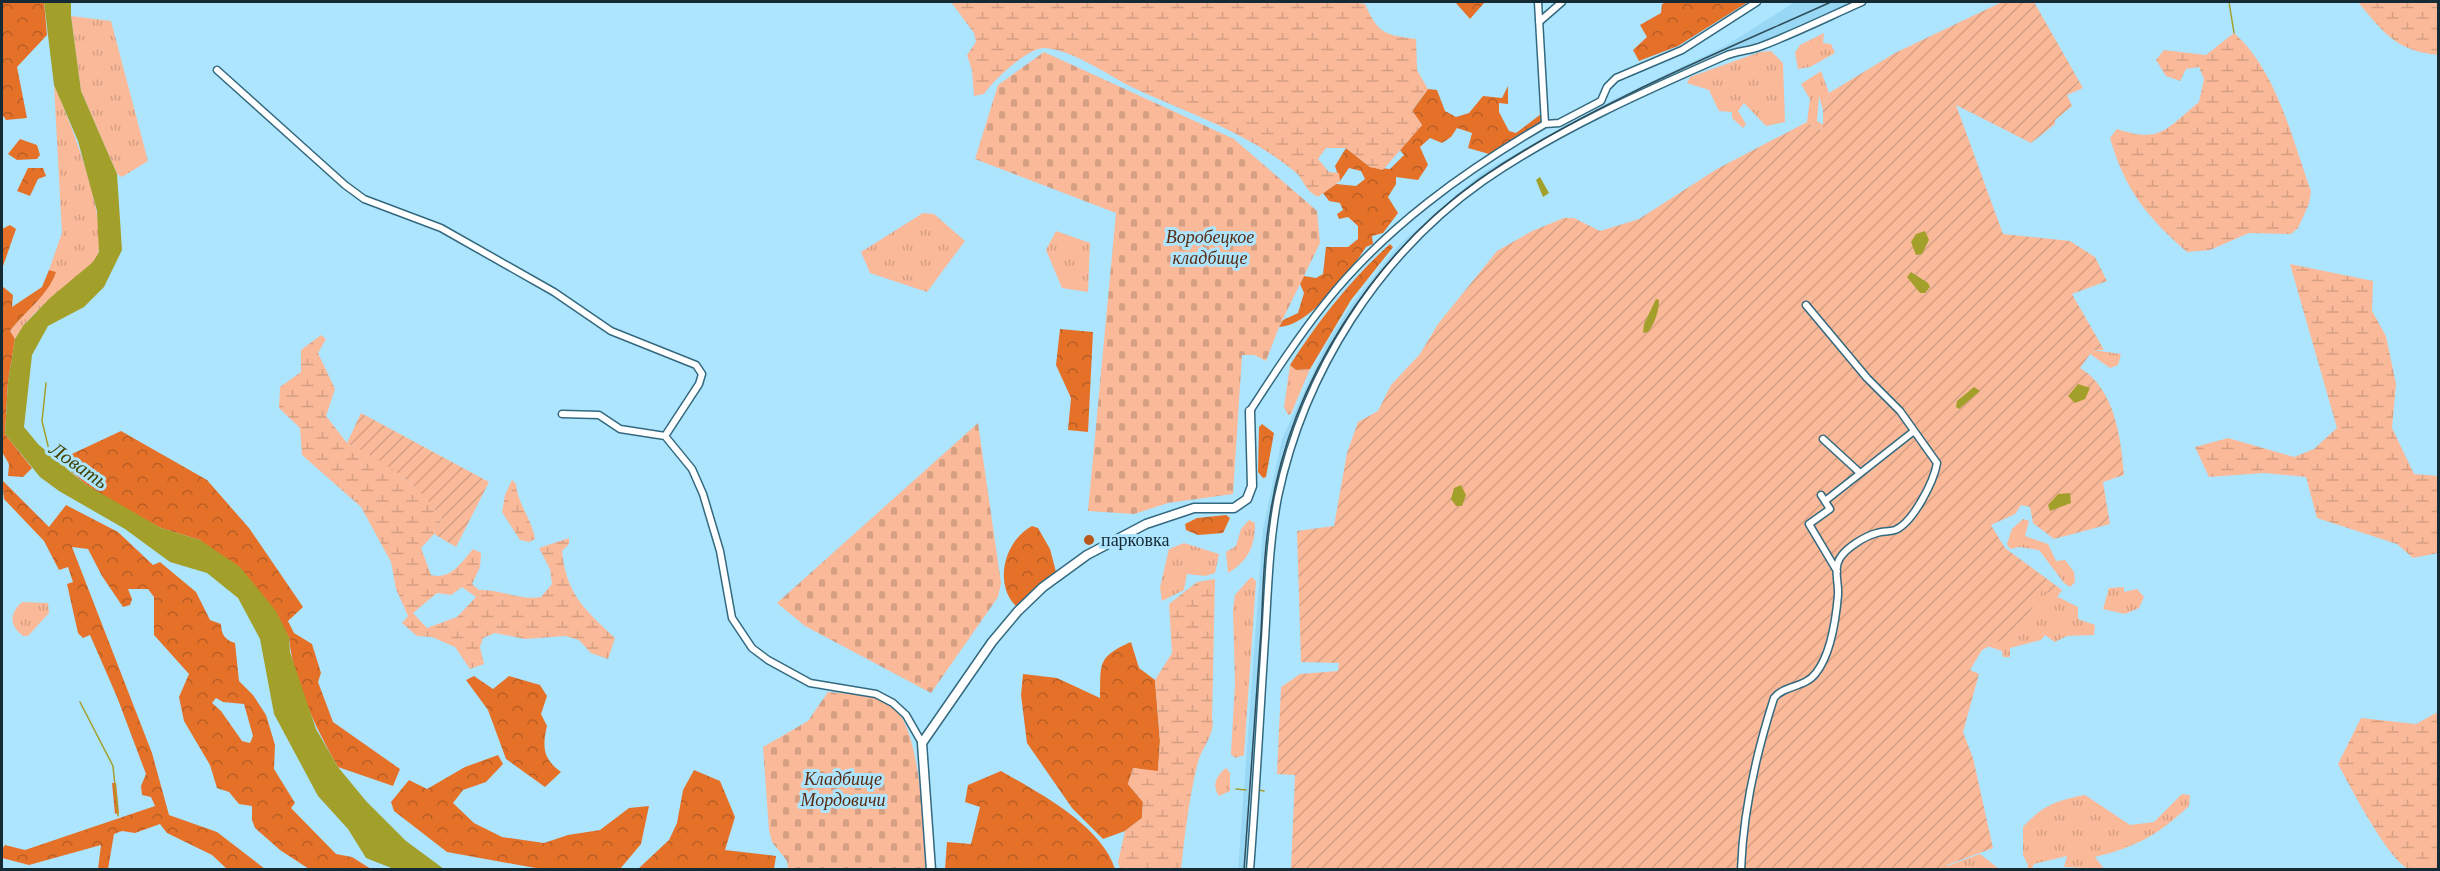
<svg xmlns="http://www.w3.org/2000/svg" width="2440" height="871" font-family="'Times New Roman',serif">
  <defs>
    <pattern id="grass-tufts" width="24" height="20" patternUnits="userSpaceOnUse" patternTransform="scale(1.5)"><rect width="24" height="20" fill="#fab998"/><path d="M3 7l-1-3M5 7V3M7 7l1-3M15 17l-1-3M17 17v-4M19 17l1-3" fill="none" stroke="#d59f84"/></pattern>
    <pattern id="forest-crowns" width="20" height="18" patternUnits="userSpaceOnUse" patternTransform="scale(1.5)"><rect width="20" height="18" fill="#e57129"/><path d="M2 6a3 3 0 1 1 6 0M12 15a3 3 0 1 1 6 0" fill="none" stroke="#b85d24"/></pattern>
    <pattern id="wetland-marsh" width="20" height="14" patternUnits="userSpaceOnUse" patternTransform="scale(1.5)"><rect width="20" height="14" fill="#fab998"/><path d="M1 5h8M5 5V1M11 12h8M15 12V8" fill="none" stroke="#d59f84"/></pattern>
    <pattern id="cemetery-stones" width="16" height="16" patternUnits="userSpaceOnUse" patternTransform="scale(1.5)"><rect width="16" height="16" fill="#fab998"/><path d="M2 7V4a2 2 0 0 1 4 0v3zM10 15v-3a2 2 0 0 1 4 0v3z" fill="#d59f84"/></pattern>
    <pattern id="garden-furrows" width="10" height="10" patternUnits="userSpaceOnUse" patternTransform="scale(1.5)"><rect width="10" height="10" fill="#fab998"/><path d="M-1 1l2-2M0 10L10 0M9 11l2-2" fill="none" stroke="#d59f84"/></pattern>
  </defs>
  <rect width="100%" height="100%" fill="#ade5ff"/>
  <path fill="#98d8f4" d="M1795 2H1870L1789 37 1728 53 1613 107 1489 175 1406 248 1340 333 1290 441 1271 522 1247 869 1238 870 1263 529 1282 439 1327 343 1352 304 1399 245 1483 172 1611 101 1725 46Z"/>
  <path fill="url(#grass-tufts)" d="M71 16 111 21 148 161 122 177 117 174 81 91Z
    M1824 33 1823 43 1831 44 1835 53 1810 67 1798 69 1795 53 1800 45Z
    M1771 51 1783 63 1785 122 1766 126 1744 103 1738 111 1746 124 1743 128 1732 118V112L1719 111 1709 90 1687 83 1690 77 1760 52Z
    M1821 71 1829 93 1823 110 1819 96 1817 121 1825 126 1823 132 1807 122 1810 99 1801 84Z
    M54 85C68 116 116 234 94 262 70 290 35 303 15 339L10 331C25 311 48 296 55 272L49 270 62 233Z
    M923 213 934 214 965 241 927 292 870 273 861 252Z
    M1056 231 1090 243 1088 292 1062 288 1046 250Z
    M2093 350 2121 354 2118 365 2110 368 2090 354Z
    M1290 365 1296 370 1310 369 1291 414 1288 415 1284 407Z
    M2023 519 2029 521 2025 536 2048 544 2056 561 2065 560 2074 572 2075 582 2070 587 2064 583 2039 550 2019 547 2010 549 2007 544 2012 529Z
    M1249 520 1255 523C1255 547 1248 561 1228 573L1226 552 1236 546 1241 529Z
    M1184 543 1219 554 1215 573 1205 576 1187 574 1184 590 1162 601 1160 587 1169 549Z
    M1251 577 1256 581 1244 755 1235 758 1231 754 1235 683 1233 609 1235 595Z
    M2124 587V592L2137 589 2144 597 2139 608 2125 614 2103 609 2109 588Z
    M2042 589 2078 607V619L2095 625 2094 635 2067 636 2055 642 2045 635 2041 640 2010 648V657H2003L2002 651 1987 646C2018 632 2026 619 2042 589Z
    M22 602 48 603 49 613 28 636H23C9 625 9 614 22 602Z
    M1226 768 1230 773V791L1219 796C1211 785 1217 775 1226 768Z
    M2182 794 2190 795 2189 806C2158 835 2136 847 2095 857L2104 869 2064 867 2067 856 2034 864 2032 868 2035 869H2027L2028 865 2023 855V827C2042 806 2057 800 2085 795L2130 825 2154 822Z
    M1980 854 1999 869H1948L1947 866Z"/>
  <path fill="url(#forest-crowns)" fill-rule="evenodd" d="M2 2H44L47 35 17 67 27 118 6 120 2 114Z
    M1455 2H1485L1470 19Z
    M1667 2H1748L1678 46 1639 61 1633 50 1647 37 1640 25 1661 13 1662 4Z
    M1508 86V104L1499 103V112L1509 131 1516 133 1541 114 1542 122 1489 154 1468 148 1472 133 1457 128 1451 137 1442 143 1430 138 1420 147 1428 165 1418 180 1396 177V184L1388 197 1398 213 1383 233 1372 236 1373 244 1366 247C1350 272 1310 326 1279 327L1283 320 1298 313 1304 293 1300 284 1304 276 1316 278 1323 274 1326 247H1348L1358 239V226L1348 217 1339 219 1337 214 1343 210 1340 203 1329 201 1323 193 1336 184 1356 186 1365 179 1361 171 1349 168 1340 181 1335 166 1346 148 1370 167 1390 169 1404 155 1400 150 1422 125 1412 111 1428 89 1437 90 1445 111 1456 117 1469 113 1483 96 1502 98Z
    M20 139 37 145 40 155 37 159 17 160 8 154Z
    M28 168H43L46 176 38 179 30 196 17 191Z
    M10 225 16 229 2 269V229Z
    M1390 244 1393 247 1351 300 1310 369 1296 370 1290 365C1319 320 1351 279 1390 244Z
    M49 270 56 272C48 296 25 311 10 331L15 339 8 382 5 434 32 468 23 477 8 476 9 464 2 452V286L13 295 12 307 42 287Z
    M1060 329 1093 332 1088 432 1068 430 1071 398 1056 365Z
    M1262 424 1274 433 1266 477 1263 478 1258 472 1259 427Z
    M121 431 207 480 249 528 303 607 288 621 294 633 312 644 321 673 318 682 333 722 400 769 393 786 338 767C316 728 293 682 289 637L200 540 161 528 122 507 85 484 59 460Z
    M2 480 49 527 66 505 118 532 153 565 160 562 196 592 210 620 221 624C221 634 225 640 235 643L239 681 253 695 266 715 275 745 274 769 295 803 291 808 336 854 352 857 371 869H309L280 850 255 828 252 820V806L239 804 229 792 217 788 210 765 184 721 179 697 189 674 154 635V597L148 589H128L132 599 130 605 123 607 102 576 88 549 72 547 152 753 169 815 217 832 265 869H227L212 855 167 833 160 824 135 833 122 831 114 834 108 869H98L101 845 29 865 2 858V849L5 845 25 850 155 806 151 797 142 795 141 786 146 774 117 697 90 635 83 638 78 633 67 584 73 582 68 567 59 570 44 541 4 499ZM216 698 223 702 244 704 253 736 250 743 242 741 221 711 212 703Z
    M1226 515 1230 518 1223 533 1198 535 1186 530 1185 524 1197 518Z
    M1032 526 1038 528 1050 549 1056 572 1017 607C993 585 1004 541 1032 526Z
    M1131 642 1139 668 1155 680 1160 741 1158 772 1133 768 1128 784 1143 802 1142 818 1125 831 1103 839 1072 808 1027 743 1021 695 1023 674 1057 678 1100 698C1101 665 1096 657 1131 642Z
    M474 676 493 689 509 676 540 685 547 696 541 714 547 726C542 747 543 759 561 772L545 787 506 759 488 710 466 680Z
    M498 755 503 764 486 782 463 790 453 803 474 823 502 837 544 843 568 835 600 830 629 808 649 806 641 844 620 869H541L447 852 394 811 391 802 409 780 427 789 465 767Z
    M694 770 720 781 735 817 725 850 776 856 774 869H638L669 840 677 823 683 790Z
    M1001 771C1039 793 1101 825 1115 869H945L947 842 971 844 980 807 965 802 968 785Z
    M112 783H116L119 813 115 814Z"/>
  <path fill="url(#wetland-marsh)" fill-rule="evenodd" d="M951 2H1354L1365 4C1378 34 1385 35 1416 39L1417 70 1428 89 1412 110 1422 125 1383 170 1370 167 1346 148H1326L1318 159 1329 172 1339 173 1340 181 1318 197C1303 189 1305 180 1294 171 1248 133 1190 114 1136 89 1108 76 1076 51 1045 48 1028 47 993 81 984 94L974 96 972 70 967 55 976 42 974 33Z
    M2358 2H2438V55C2396 51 2383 32 2358 2Z
    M2234 33C2277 71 2292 139 2311 191L2309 204 2298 228 2291 234 2249 233 2210 250 2187 252C2147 217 2125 190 2110 138L2117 129C2161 144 2167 128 2199 102L2204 79 2199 67 2186 69 2180 81 2166 76 2156 60 2164 50 2206 55Z
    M2290 264 2373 281 2372 311 2386 336 2396 384 2392 428 2414 474 2438 476V553L2413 558 2397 544 2317 518 2306 477 2264 473 2209 477 2195 447 2228 438 2294 457 2314 449 2337 428Z
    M321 335 326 339 318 353 335 389 326 416 347 443 382 460 426 496 442 519 434 534 421 548 431 575C451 580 461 563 473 549L481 553 480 567 472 584 479 590C501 589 520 601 541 597L552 584 550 569 539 548 569 538V544L562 551C566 594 585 610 615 638L608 659 591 653 579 640 565 636 525 639 495 633 483 638 480 647 484 664 470 669 455 647 432 637 417 636 402 623 408 616 396 589 391 562 361 507 302 455 300 428 279 408 280 387 301 372V350ZM462 587 476 597 457 617 427 628 413 613 437 593 451 595Z
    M512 480 516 484C518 505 532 519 535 539L529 542 520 540 502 512 505 495Z
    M1215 579 1212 718C1216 733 1202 747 1198 762 1189 797 1185 834 1181 869H1120L1118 862 1125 831 1142 818 1143 802 1128 784 1133 768 1158 771 1160 741 1155 680 1172 653 1169 604 1197 582Z
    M2438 712V869C2430 870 2414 871 2407 868 2386 856 2350 786 2338 764L2361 718 2416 724Z"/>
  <path fill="url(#cemetery-stones)" d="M1044 52 1234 139 1317 211 1320 243 1279 327 1266 361 1254 355H1242L1233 494 1168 503 1134 514 1088 511 1116 213 975 159 998 85Z
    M978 423 1001 583 998 597 931 693 805 626 777 603Z
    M828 692C849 694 873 693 891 705 923 728 922 831 926 869H788L787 861 772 842 769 830 763 747 808 721Z"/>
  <path fill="url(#garden-furrows)" d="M2002 2H2034L2083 88 2067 95 2072 106 2055 120V124L2031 143 1956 105 2003 234 2070 241 2095 257 2107 281 2072 294 2104 350H2093L2080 368C2115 389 2121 438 2124 475L2103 482 2110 524 2054 539 2033 523 2030 507 2021 505 2015 514 1991 525 2005 548 2062 590 2057 597 2042 590 2028 615 2011 635 1982 650 1970 670 1979 674 1963 732 1973 758 1993 848 1947 865 1948 870 1291 869 1295 775 1277 774 1281 687 1300 674 1338 671 1339 663 1301 662 1297 531 1334 526 1347 453 1358 422 1378 411 1391 385 1420 354 1438 324 1497 251 1532 231 1564 218H1574L1600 231 1639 219 1717 169 1807 122 1823 132V110L1829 93 1895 53Z
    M361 413 489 482 456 547 434 534 442 519C418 483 385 462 347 443Z"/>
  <path fill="#a39f2b" d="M44 2H71V16L81 91 117 174 122 250 104 287 84 307 48 326 32 355 24 427 38 444 85 484 161 528 200 540 240 567 276 611 289 637 290 652 316 729 338 767 366 801 406 841 444 869H394L366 858 348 829 318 796 274 714 260 639 238 598 207 573 170 562 125 529 59 491 40 477 5 434 8 382 15 339 23 326 50 298 93 262 99 252 97 211 78 141 54 85Z
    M1540 177 1549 193 1543 197 1536 180Z
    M1925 231 1929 240 1922 254 1916 255 1911 242 1916 234Z
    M1911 272 1928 283 1930 287 1925 293H1920L1907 277Z
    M1656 299 1659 300C1659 311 1655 323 1648 332L1643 333 1644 324Z
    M2078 384 2090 388 2085 399 2075 403 2068 396Z
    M1974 387 1980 391 1959 409 1956 407 1957 401Z
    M1461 485 1466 495 1462 506H1456L1451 499 1454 488Z
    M2070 493 2071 503 2050 511 2048 505 2058 494Z"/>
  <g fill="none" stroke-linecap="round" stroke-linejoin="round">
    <path stroke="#a39f2b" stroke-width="1.5" d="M2229 2 2234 33
      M46 383 42 421 50 454
      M80 702 113 766 118 816
      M1236 789 1246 790
      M1259 790 1264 791"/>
    <g stroke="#33697f" stroke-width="9">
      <path id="street" d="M1539 22 1562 2
        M217 70 345 185 364 199 441 228 554 292 611 331 696 365 702 374 699 384 665 436
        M1545 124 1559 123 1601 101 1607 87 1616 78 1682 50 1757 2
        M1250 411C1274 374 1298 337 1326 302 1386 227 1463 172 1545 124L1538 2
        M562 414 599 415 620 429 665 436
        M665 436 692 469 703 494 720 551 732 618 752 648 768 660 810 683 876 694 893 703 906 715 922 743
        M1823 439 1859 472
        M1821 495 1830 509 1809 524 1837 571
        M1825 501 1914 431
        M1250 870C1256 793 1260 716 1265 639 1268 592 1269 544 1278 497 1304 373 1378 255 1483 181 1557 130 1643 92 1725 56 1736 51 1748 51 1759 47 1794 34 1828 17 1862 2
        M1741 870C1743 811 1756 754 1774 698 1784 685 1805 688 1816 673 1831 654 1836 618 1838 595 1839 583 1833 569 1840 558 1846 548 1865 536 1877 533 1882 531 1889 532 1895 530 1913 523 1934 481 1937 463L1900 411 1867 378 1806 305"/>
    </g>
    <g stroke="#33697f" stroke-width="11">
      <path id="secondary" d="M931 870 922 743 992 642 1018 611 1043 587 1087 555 1146 524 1194 508H1234L1247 499 1252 486 1250 411"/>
    </g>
    <use href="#street" stroke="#fff" stroke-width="6"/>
    <use href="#secondary" stroke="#fff" stroke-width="8"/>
    <path stroke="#304d5a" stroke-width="1.5" d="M1244 870C1250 790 1255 711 1261 632 1263 596 1263 558 1269 522 1288 384 1373 251 1489 173 1592 104 1718 53 1831 2"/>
  </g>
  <circle fill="#ba581b" stroke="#ade5ff" stroke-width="2" cx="1089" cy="540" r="6"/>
  <g text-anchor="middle" stroke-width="6" stroke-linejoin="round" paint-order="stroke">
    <g font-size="18" font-style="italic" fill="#5a2b11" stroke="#ade5ff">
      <text x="1210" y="243">Воробецкое<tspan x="1210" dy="21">кладбище</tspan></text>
      <text x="843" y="785">Кладбище<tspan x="843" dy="21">Мордовичи</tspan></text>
    </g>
    <g font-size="18" fill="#142a34" stroke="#ade5ff" text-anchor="start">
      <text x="1101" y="546">парковка</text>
    </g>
    <g font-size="20" font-style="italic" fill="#444202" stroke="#ade5ff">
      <text transform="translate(79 465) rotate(35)" y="7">Ловать</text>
    </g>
  </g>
  <rect width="2440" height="871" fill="none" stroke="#142a34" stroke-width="6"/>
</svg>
